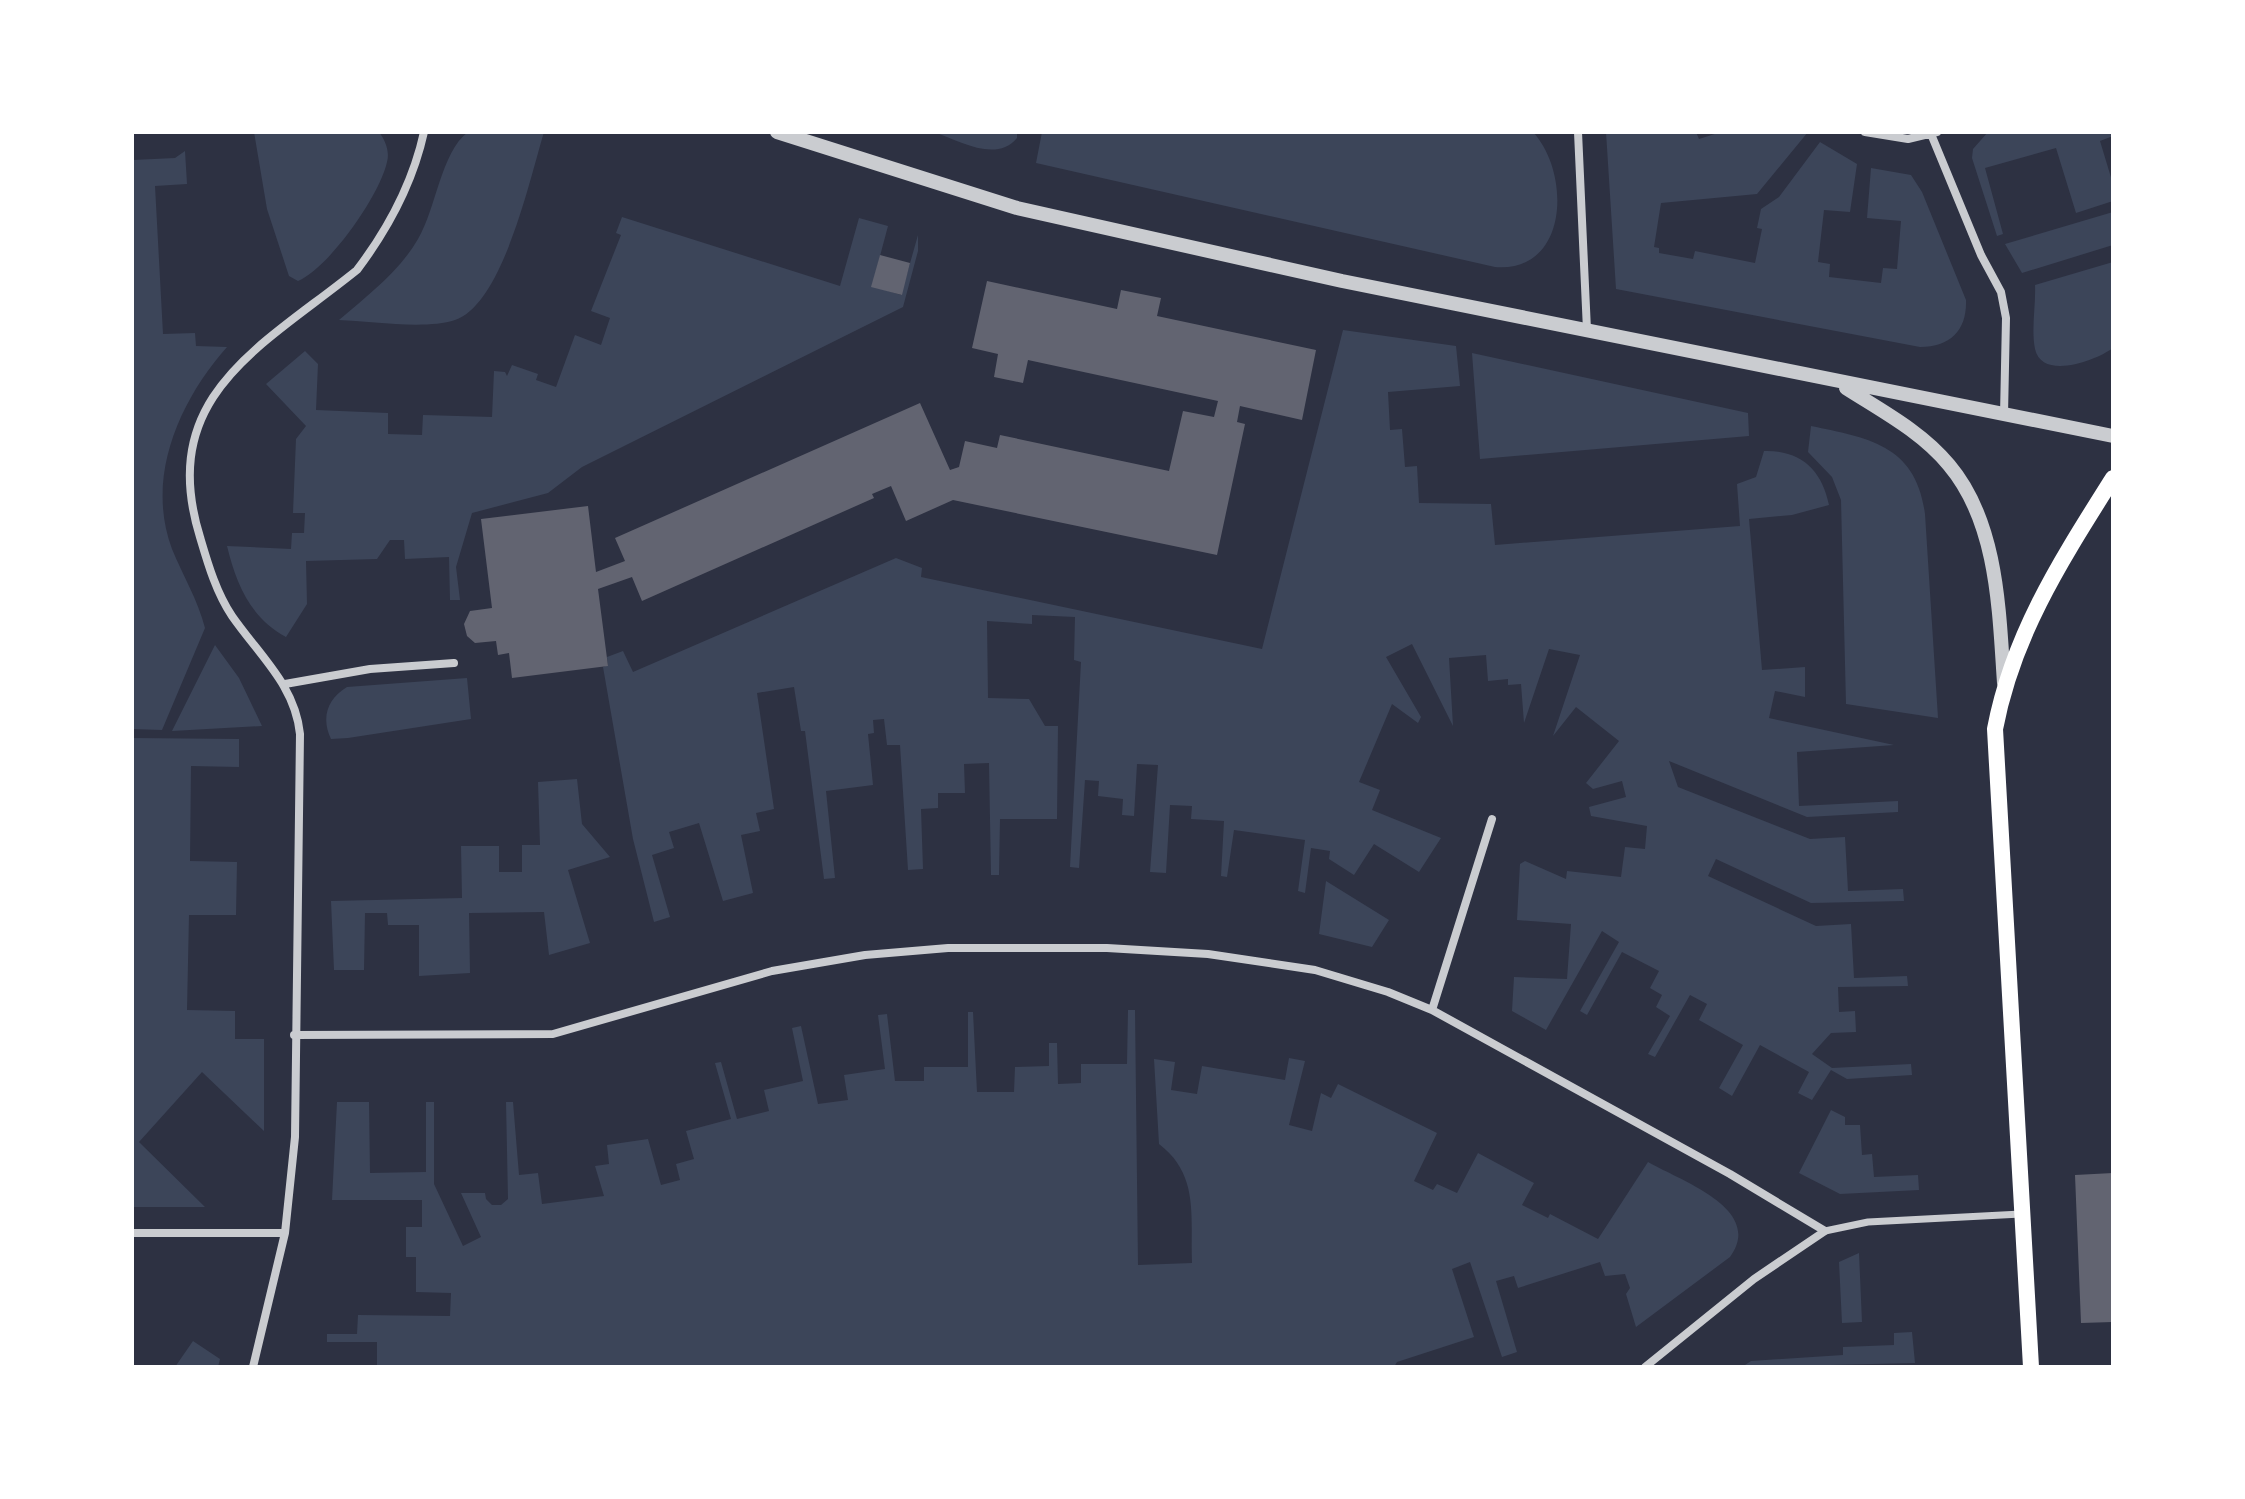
<svg xmlns="http://www.w3.org/2000/svg" width="2245" height="1499" font-family="Barlow,sans-serif">
  <rect width="100%" height="100%" fill="#2d3142"/>
  <path fill="#3c4559" d="M254 132H379C385 140 390 151 387 162 380 195 329 268 298 281L289 276 267 209Z
    M468 132H544C530 178 503 304 455 320 425 330 370 321 339 320 368 295 399 272 418 239 436 209 441 152 468 132Z
    M934 132H1017V138C996 163 960 141 934 132Z
    M1042 132H1533C1571 173 1569 273 1495 267L1036 163Z
    M1606 132H1696L1699 139 1721 132H1808L1757 194 1661 203 1654 247 1659 248V253L1693 259 1695 251 1755 263 1762 229 1757 228 1761 209 1779 197 1820 142 1857 164 1850 212 1824 210 1818 262 1830 264 1829 277 1881 283 1883 268 1897 269 1901 221 1867 218 1871 168 1911 175 1922 192 1966 300C1967 330 1951 347 1920 347L1616 289Z
    M1988 132H2113V136L2100 141 2113 184V201L2076 213 2056 148 1985 168 2003 234 1997 236 1972 158 1973 149Z
    M185 151 187 184 155 186 163 334 195 333 196 346 227 347C180 400 145 477 172 549 183 576 198 600 205 628L162 730 132 729 133 160 175 158Z
    M2113 212V245L2022 273 2005 244Z
    M622 217 840 286 859 218 888 226 872 286 901 295 918 235V251L903 307 582 467 548 493 472 513 456 567 460 600H450L449 557 405 559 404 540H390L377 559 306 561 307 604 286 637C250 618 236 583 227 546L291 549 292 533H304L305 513H293L296 439 306 426 266 384 305 351 318 364 316 410 388 413V434L422 435 423 415 492 417 494 371 505 372 507 376 512 365 538 374 536 380 556 387 575 335 601 345 610 318 591 311 621 235 616 233Z
    M2113 262V348C2097 360 2042 381 2035 349 2031 329 2036 305 2035 285Z
    M1343 330 1456 346 1460 386 1388 392 1390 430 1402 429 1405 467 1417 466 1419 503 1491 504 1495 545 1740 526 1737 484 1756 477 1764 451C1801 450 1822 470 1829 505L1792 515 1749 519 1762 670 1805 667V697L1775 691 1769 718 1894 745 1797 752 1799 806 1898 801V812L1807 817 1669 761 1678 787 1810 839 1845 837 1848 891 1903 889 1904 901 1811 903 1716 859 1708 876 1816 926 1851 924 1854 978 1907 976 1908 986 1838 987 1839 1012 1855 1011 1856 1032 1831 1033 1812 1054 1832 1068 1911 1064 1912 1075 1847 1079 1831 1070 1812 1100 1798 1093 1809 1072 1760 1045 1732 1096 1719 1088 1743 1045 1699 1020 1707 1004 1690 995 1655 1057 1648 1054 1670 1016 1656 1007 1662 995 1650 988 1659 971 1622 952 1587 1015 1580 1011 1619 942 1602 931 1546 1030 1512 1011 1514 977 1567 979 1571 924 1517 920 1520 864 1525 861 1566 879 1567 871 1621 877 1625 847 1645 849 1647 826 1591 816 1589 807 1626 797 1622 781 1593 789 1586 783 1619 741 1576 707 1553 736 1580 655 1549 649 1524 723 1521 684 1508 685V679L1488 681 1486 655 1449 658 1453 726 1412 644 1386 657 1421 717 1418 723 1392 704 1359 782 1380 790 1372 810 1441 838 1419 872 1374 844 1354 875 1329 859 1330 851 1311 848 1305 893 1298 891 1305 840 1234 830 1227 877 1221 876 1224 821 1191 819 1192 806 1170 805 1166 873 1150 872 1158 765 1137 764 1134 816 1122 815 1123 799 1098 796 1099 781 1085 780 1079 868 1070 867 1081 662 1074 660 1075 617 1032 615V624L987 621 988 698 1029 699 1045 726H1058L1057 819H1000L999 875H991L989 763 964 764 965 793H938V808L921 809 923 869 908 870 900 745H887L884 719 873 720 874 733 868 734 873 785 826 791 835 878 824 879 805 731H801L794 687 757 693 774 809 756 813 760 831 741 835 753 893 723 901 699 823 669 832 674 848 652 855 670 917 654 922 633 839 603 667 608 665 607 657 623 651 633 672 896 558 922 568 921 577 1262 649Z
    M1472 353 1748 413 1749 436 1480 459Z
    M1811 426C1869 438 1916 445 1925 514L1938 718 1846 704 1841 500 1832 477 1808 452Z
    M215 645 239 678 262 726 172 731Z
    M467 678 471 719 348 738 331 739C321 718 327 699 347 687Z
    M132 738 239 739V767L191 766 190 861 237 862 236 915H189L187 1010 235 1011V1039H264V1131L202 1072 139 1142 205 1207H132Z
    M577 779 582 824 610 857 568 870 590 943 549 955 544 912 469 913 470 973 419 976V925H388L387 913H365L364 970H334L331 901 462 898 461 846H499V872H522V845H540L538 782Z
    M1326 881 1389 920 1372 947 1319 934Z
    M1128 1010H1135L1138 1265 1192 1263C1190 1218 1200 1175 1159 1144L1154 1059 1175 1062 1171 1090 1197 1094 1202 1066 1285 1080 1289 1058 1305 1061 1289 1125 1312 1131 1321 1093 1331 1098 1338 1084 1437 1133 1414 1181 1433 1190 1437 1184 1457 1193 1478 1153 1534 1183 1522 1205 1548 1218 1550 1214 1598 1239 1648 1162C1681 1181 1765 1209 1730 1257L1636 1327 1626 1294 1630 1288 1625 1274 1605 1276 1600 1262 1518 1288 1514 1276 1496 1281 1517 1352 1502 1357 1470 1262 1452 1269 1474 1337 1397 1362 1394 1367H377V1342H327V1334H357L358 1315 450 1316 451 1293 416 1292V1257H406V1227H422V1200H332L337 1102H369L370 1173 426 1172V1102H434V1184L463 1246 481 1237 461 1193H485L486 1199 492 1205H501L508 1199 506 1102H513L519 1175 538 1173 542 1204 604 1196 595 1166 609 1164 607 1145 648 1139 661 1185 680 1180 676 1164 694 1159 686 1131 731 1119 715 1063 721 1062 737 1119 769 1111 764 1090 803 1081 792 1028 801 1026 818 1104 848 1100 844 1075 885 1069 878 1015 887 1014 895 1081H924V1067H968V1012H973L977 1092H1014L1015 1067 1049 1066V1043H1057L1058 1084 1081 1083V1064H1127Z
    M1831 1110 1845 1117V1125H1860L1862 1155 1872 1154 1874 1177 1918 1175 1919 1190 1840 1194 1799 1173Z
    M1859 1253 1862 1322 1842 1323 1839 1262Z
    M1912 1332 1915 1363 1742 1367 1751 1361 1843 1355V1347L1894 1345V1333Z
    M193 1341 220 1359 218 1367H175Z"/>
  <path fill="#626471" d="M880 255 910 263 902 295 871 287Z
    M987 281 1117 309 1121 290 1161 298 1157 316 1316 350 1302 420 1240 406 1237 422 1245 424 1217 555 953 500 906 521 891 486 872 494 874 498 642 601 632 577 598 589 608 666 512 678 509 653 498 655 496 641 475 643 467 636 464 624 470 611 492 608 481 519 588 506 596 572 625 561 615 538 920 403 950 470 959 467 965 441 997 448 1000 435 1169 471 1183 411 1214 417 1218 401 1028 360 1023 383 994 377 998 354 972 348Z
    M2113 1173V1322L2081 1323 2075 1175Z"/>
  <g fill="none" stroke-linecap="round" stroke-linejoin="round">
    <path stroke="#caccd0" stroke-width="7" d="M1825 1231 1868 1222 2021 1214"/>
    <path stroke="#caccd0" stroke-width="8" d="M1578 132 1587 330
      M1865 132 1908 139 1937 132
      M1931 134 1981 255 2001 292 2006 318 2004 415
      M285 684 370 669 454 663
      M1432 1010 1492 819
      M294 1035 553 1034 772 971 865 955 948 948H1107L1208 954 1315 970 1388 992 1432 1010 1730 1174 1825 1231 1754 1279 1645 1367
      M132 1233H285
      M253 1367 285 1233 295 1137 300 734C295 685 259 655 232 616 216 592 208 564 200 537 156 395 263 346 357 270 388 229 413 182 424 132"/>
    <path stroke="#caccd0" stroke-width="14" d="M777 132 1017 208 1342 281 2113 436
      M1846 388C1882 411 1922 432 1949 465 1998 523 1999 611 2004 683"/>
    <path stroke="#fff" stroke-width="16" d="M2031 1367 1995 729C2013 634 2062 559 2113 478"/>
  </g>
  <rect width="2245" height="1499" fill="none" stroke="#ffffff" stroke-width="268"/>
</svg>
